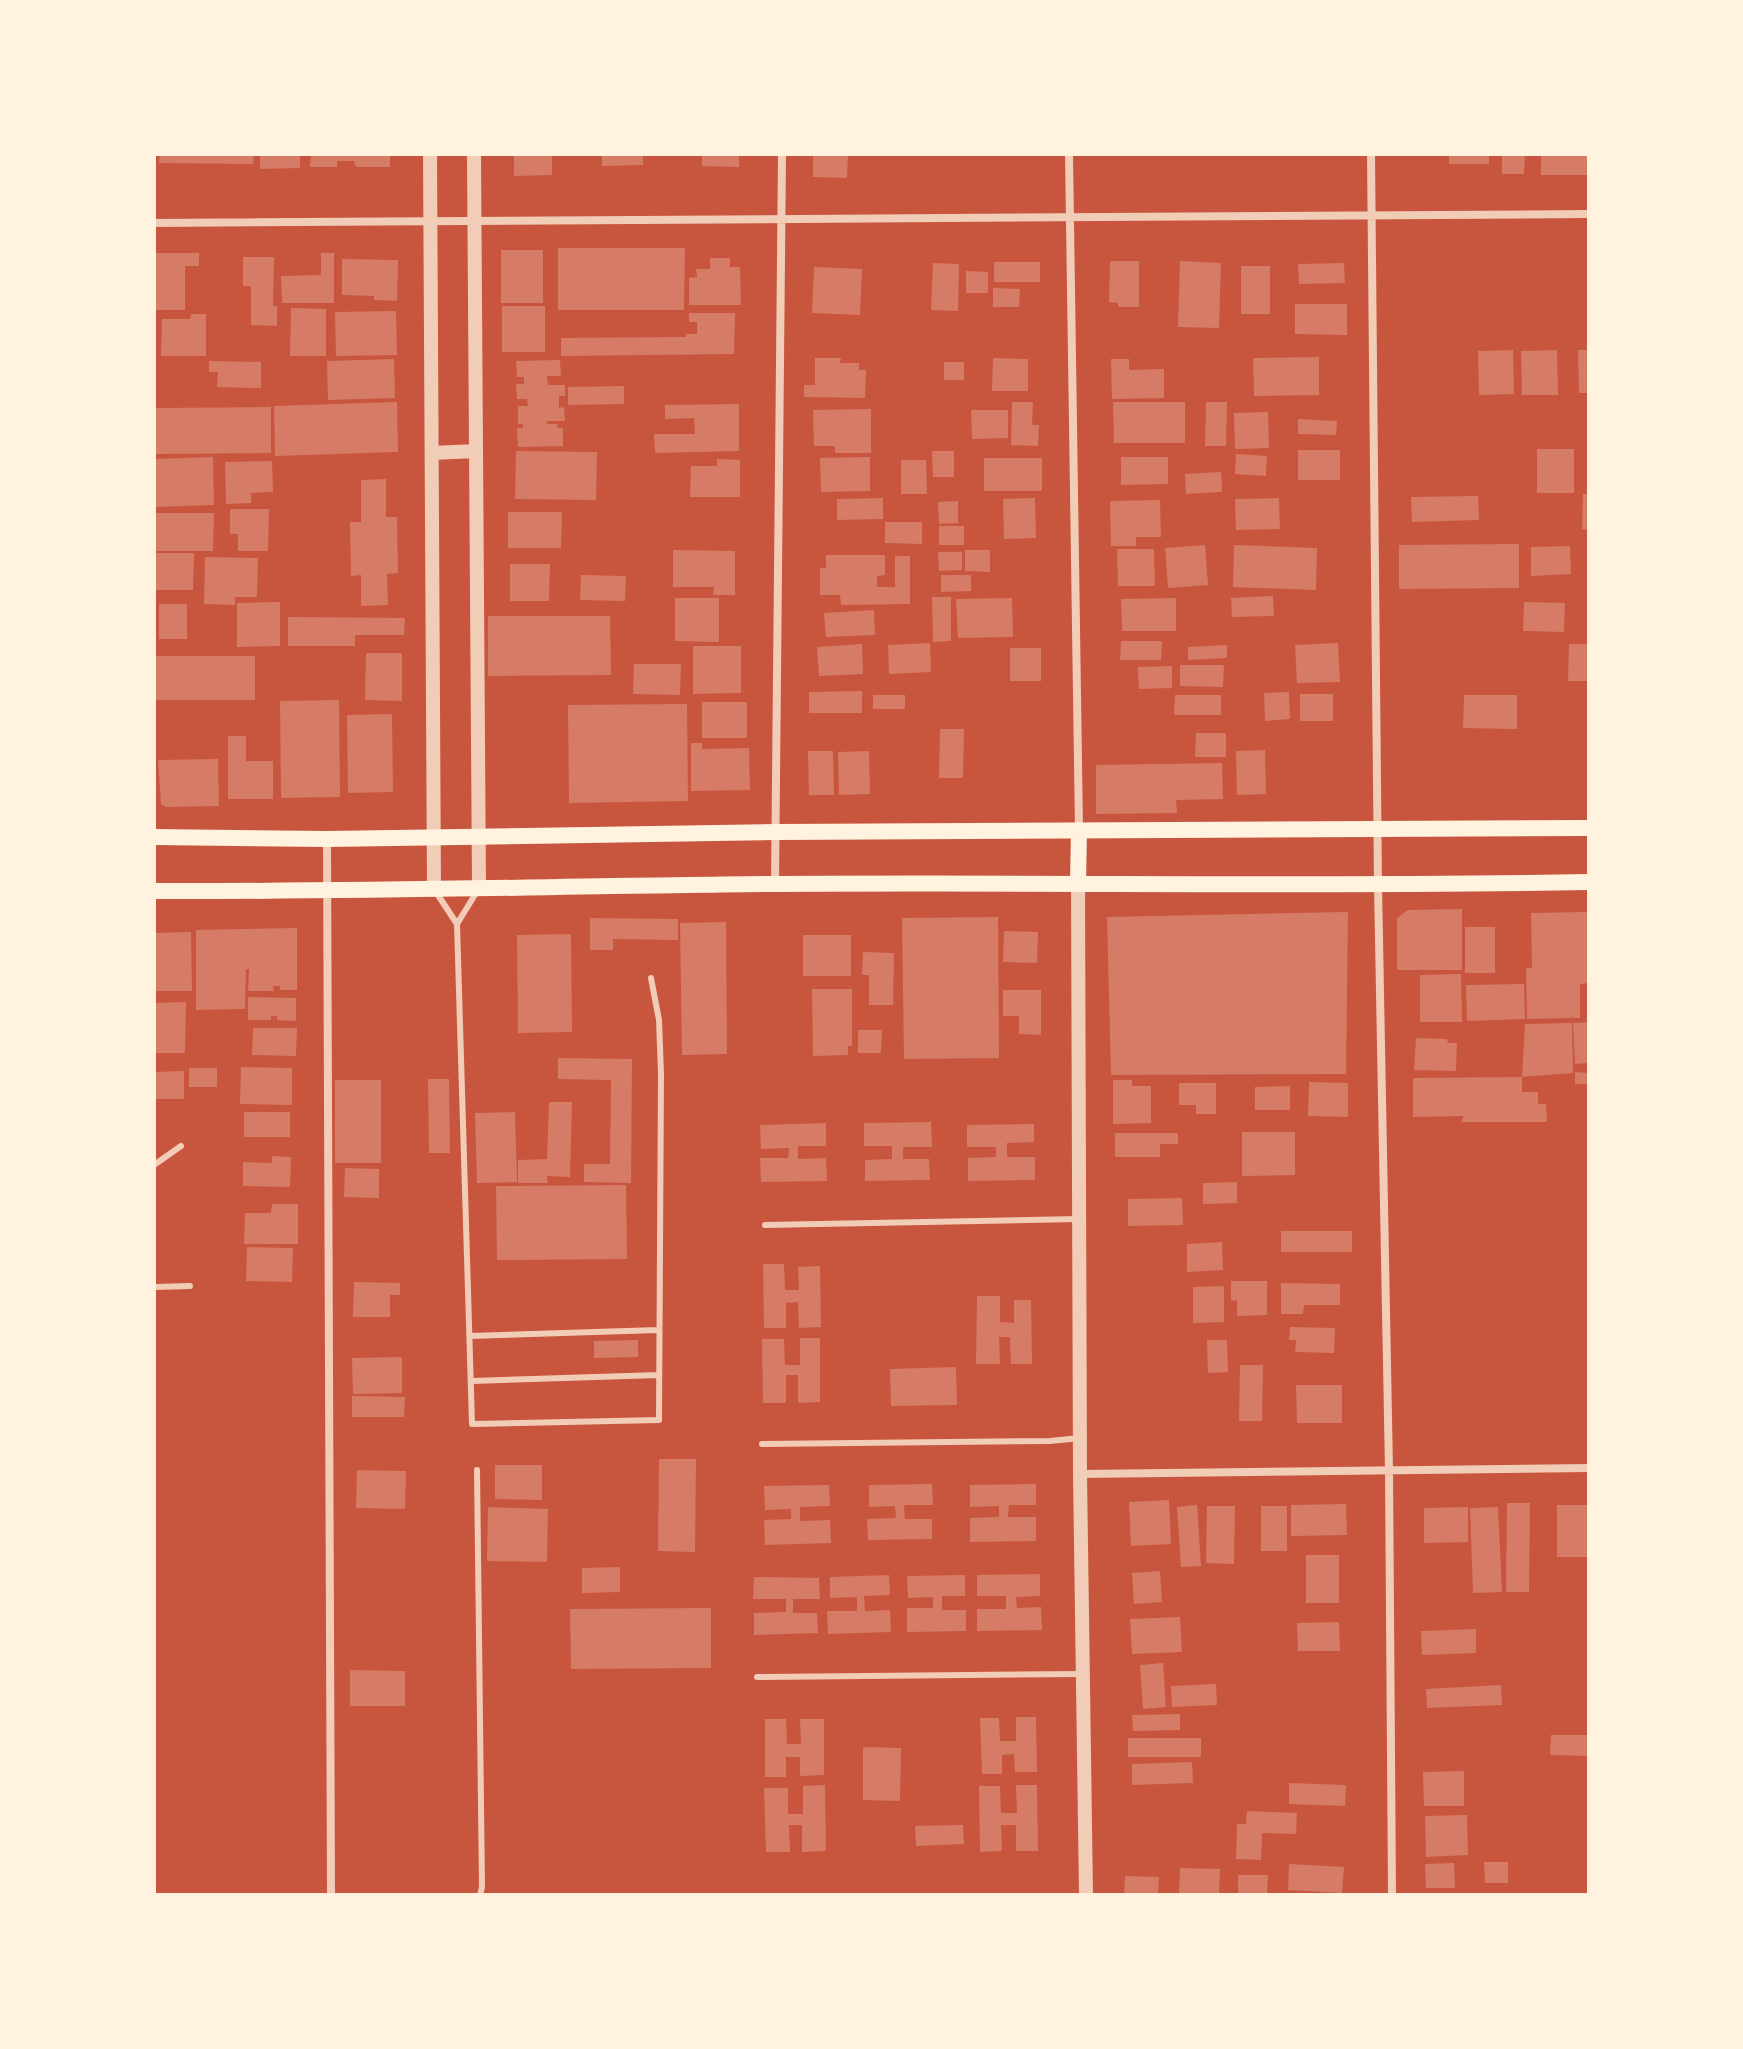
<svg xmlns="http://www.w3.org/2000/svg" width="1743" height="2049" font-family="'Roboto Condensed',sans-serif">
  <rect width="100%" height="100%" fill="#c8553d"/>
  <path fill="#d67c66" d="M160 154H254L253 164 159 163Z
    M260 154H300V168L260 169Z
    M311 154H390V167H356L354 161H337V167H310Z
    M514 154H552V175L514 176Z
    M602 154H643V165L602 166Z
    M702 154H739V167L702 166Z
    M813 154H848L847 178 813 177Z
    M1449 154H1489V164H1449Z
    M1502 154H1525L1524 174H1502Z
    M1541 154H1589V175H1541Z
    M558 248H685L684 310H558Z
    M501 250H543V303H501Z
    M154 253H199V266H185V310H154Z
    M321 253H334V303H282L281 276 321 275Z
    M243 257H274L273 306H277V326L251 325V286H243Z
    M710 258H730V267H740L741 305H689V278L697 277 696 269H710Z
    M342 259 398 260 397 301 374 300V296L342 295Z
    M1110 261H1139V307H1118V303L1109 302Z
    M1180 261 1221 263 1219 328 1178 327Z
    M994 262H1040V282H994Z
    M933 263 959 264 958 311 931 310Z
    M1344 263 1345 283 1299 284 1298 264Z
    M1241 266H1270V314H1241Z
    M814 267 862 269 860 315 812 313Z
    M966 271 988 272V293H966Z
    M993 288 1020 289 1019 307H993Z
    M1295 304H1347V335L1295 334Z
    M502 306H545V352H502Z
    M291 308 326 309V356H290Z
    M396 311 397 355 336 356 335 312Z
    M689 313H735L734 354 561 356V338L686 337V334H697V322H689Z
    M191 314H206V356H161L162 319H190Z
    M1513 350 1514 394 1479 395 1478 351Z
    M1557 350 1558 395H1522L1521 351Z
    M1578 350H1589V393H1579Z
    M1319 357V395L1254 396 1253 358Z
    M815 358H841L840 363H859V370H866L865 398 804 397V385H815Z
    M993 358 1028 359V391H992Z
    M394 359 395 398 328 400 327 361Z
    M1111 359H1129V370L1164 369V398L1112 399Z
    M560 360 561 376H547L548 385H565V396H559V408L564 407 565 421H547V424H557L558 428H563V446L518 447 517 428H523V424H518V406H528L527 399H517L516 384H524V377H517L516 361Z
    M209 361 261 362V388L217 387 218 372H209Z
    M944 362H964V380H944Z
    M624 386V404L568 405V387Z
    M397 402 398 452 275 456 274 406Z
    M1012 402H1033L1032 425H1039L1038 446 1011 445Z
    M1113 402H1185V443H1114Z
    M1206 402H1227L1226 446H1205Z
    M739 404V451L655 453 654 434H695L694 418 665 419V405Z
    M271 407V453L154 454V408Z
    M871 409V453H835V446H814L813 410Z
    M971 410H1008V438L972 439Z
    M1268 412 1269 448 1235 449 1234 413Z
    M1298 419 1337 421 1336 435 1298 434Z
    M1537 449H1574V493H1537Z
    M1298 450H1340V480H1298Z
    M516 451 597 452 596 500 515 499Z
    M932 451H954V477H933Z
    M1236 454 1267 456 1266 476 1235 474Z
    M213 457 214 505 154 507V459Z
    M870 457V491L821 492 820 458Z
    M1121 457H1168V484L1121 485Z
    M984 458H1042V491H984Z
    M717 459 740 460V497H690L691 466H717Z
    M901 460H926L927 494H901Z
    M272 461 273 492 251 493V503L226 504 225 462Z
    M1221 472 1222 492 1186 494 1185 474Z
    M386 479V517H397L398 573 387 574 388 605 361 606V575L351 576 350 522H361V480Z
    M1583 494H1589V530L1582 529Z
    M1478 496 1479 520 1412 522 1411 497Z
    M883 498V519L837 520V499Z
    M1035 498 1036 538 1004 539 1003 499Z
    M1279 498 1280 529 1236 530 1235 499Z
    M1160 500 1161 537H1136V546H1111L1110 501Z
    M958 501V523L939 524 938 502Z
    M230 509H269L268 551H238V534H230Z
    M508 512H562L561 548H508Z
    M155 513H214L213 551H155Z
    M885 522H922V544L885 543Z
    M939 526H964V545H939Z
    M1519 544V588L1399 589V545Z
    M1205 545 1208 585 1168 588 1165 548Z
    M1234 545 1317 548 1316 590 1233 587Z
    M1570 546 1571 574 1531 576V547Z
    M1117 549H1154L1155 586H1118Z
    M673 550 735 551V595H713L714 587H673Z
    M965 550H990V572L965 571Z
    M938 552H962V570L939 571Z
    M156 553H194L193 590H156Z
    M826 555H885V575L877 576V587H895V556H910V604L841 605 840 595H820V568H826Z
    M205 557 258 558 257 597H235V605L204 604Z
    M510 564H550L549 601H510Z
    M581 575 626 576 625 601 580 600Z
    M941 575H971V591L941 592Z
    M1273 596 1274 616 1232 617 1231 598Z
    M932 597H951V641L933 642Z
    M675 598H719V642L675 641Z
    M1012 598 1013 637 958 638 956 599Z
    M1176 598V631H1122L1121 599Z
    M280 602V646L237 647V603Z
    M1524 602 1565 603 1564 632 1523 631Z
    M159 604H187V639H159Z
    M874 610 875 635 826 637 824 613Z
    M488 616H610L611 675 488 676Z
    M288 617 405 618 404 635H355V646H288Z
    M1121 641H1162L1161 660H1120Z
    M930 643 931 672 889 674 888 645Z
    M1338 643 1340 682 1297 683 1295 645Z
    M862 644 863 674 819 676 817 647Z
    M1569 644H1589V681H1568Z
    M1227 645V658L1188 660V647Z
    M693 646H741V693L693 694Z
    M1010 648H1041V681H1010Z
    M366 653H402V701L365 700Z
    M154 656H255V700H154Z
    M634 664H681L680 695 633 694Z
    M1180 665H1224L1223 687 1180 686Z
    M1172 666V688L1139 689 1138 667Z
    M862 691V713H809V692Z
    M1289 692 1290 719 1265 721 1264 693Z
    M1300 694H1333V721H1300Z
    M873 695H905V709H873Z
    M1175 695H1221V715H1174Z
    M1464 695H1517V729L1463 728Z
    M339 700 340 797 281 798 280 701Z
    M702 702H747V738H702Z
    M687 704 688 801 569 803 568 705Z
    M392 714 393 792 348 793 347 715Z
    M940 729H964L963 778H939Z
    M1196 733H1226V757H1195Z
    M228 736H246V761H273V799H228Z
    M691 743H702V749L749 748 750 790 691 791Z
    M1265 750 1266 794 1237 795 1236 751Z
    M808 751H833L834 795H809Z
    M869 751 870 794 839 795 838 752Z
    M218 759 219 806 166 807 161 804 158 760Z
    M1222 763 1223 799 1176 800 1177 813 1096 814V765Z
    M1462 909V970H1397V918L1408 910Z
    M1348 912 1346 1074 1111 1075 1107 917Z
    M1589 912V983L1580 984V1018H1573L1572 1014V1018L1527 1019 1526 968H1532L1531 913Z
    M998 917 999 1058 904 1059 902 918Z
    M590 918 678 919V940L613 939V950H590Z
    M726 922 727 1054 682 1055 680 923Z
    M1465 927H1495V973H1465Z
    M297 928V990H280V986H273L274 991H248L249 969H246L245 1009 196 1010V930Z
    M1004 931 1038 932 1037 963 1003 962Z
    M191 932 192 991H154V933Z
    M571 934 572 1032 518 1033 517 935Z
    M803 935H851V976H803Z
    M863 952 894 953 893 1005H869V975H862Z
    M1461 974 1462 1022H1420V975Z
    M1524 984 1525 1019 1467 1021 1466 985Z
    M812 989H852V1046H848V1055L813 1056Z
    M1003 990H1041V1035L1019 1034V1016H1003Z
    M248 997 296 998V1021L277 1020V1016H271V1020H248Z
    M186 1002 185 1053H154V1003Z
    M1589 1022V1063L1575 1064 1573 1023Z
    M1572 1023 1573 1073 1522 1077 1525 1024Z
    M253 1028H297L296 1056 252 1055Z
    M858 1030H882L881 1053H858Z
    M1416 1038 1447 1039 1448 1043H1457L1456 1071 1414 1070Z
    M558 1058 632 1059 631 1183 584 1182V1164H610L611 1080 558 1079Z
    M241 1067 292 1068V1105L240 1104Z
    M189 1068H217V1087H189Z
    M184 1071V1099H154V1072Z
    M1575 1072 1589 1073V1084H1575Z
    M1522 1077V1092H1538V1104H1546L1547 1122H1461L1464 1116 1413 1117V1078Z
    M428 1079H449L450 1153H429Z
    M335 1080H381V1163H335Z
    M1113 1080H1132V1086H1151V1123L1113 1124Z
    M1309 1082 1348 1083V1117L1308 1116Z
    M1179 1083H1216V1114H1196V1105H1179Z
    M1290 1086V1110H1255V1087Z
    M549 1102H572L570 1177 547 1176 548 1183H518V1160L547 1159Z
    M244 1112H290V1137H244Z
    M515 1112 517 1182 477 1183 475 1113Z
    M931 1122 932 1147H903V1159H929L930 1180 865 1181V1160L892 1159V1146H864V1123Z
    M826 1123V1146H798V1159L826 1158 827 1181 761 1182 760 1158H788L789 1148 761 1149 760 1125Z
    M1034 1124V1142L1007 1143V1157H1035V1180L968 1181V1158L996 1157V1147H967V1125Z
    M1242 1132H1295V1175L1242 1176Z
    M1115 1133H1178V1144H1160V1157H1115Z
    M272 1156 291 1157 290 1187 243 1186V1162L272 1163Z
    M345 1168 379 1169V1198L344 1197Z
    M1237 1182V1203L1203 1204V1183Z
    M626 1185 627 1259 497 1260 496 1186Z
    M1182 1198 1183 1225 1128 1226V1199Z
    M272 1204H298V1244H244L245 1213H271Z
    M1281 1231H1352V1252H1281Z
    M1222 1242 1223 1270 1187 1272V1244Z
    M247 1247 293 1248 292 1282 246 1281Z
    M763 1264H784L785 1290H799L798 1267 820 1266 821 1327 799 1328 798 1302 786 1303V1328H764Z
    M1231 1281H1267V1315L1237 1316V1300L1231 1301Z
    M354 1282 400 1283V1295H390V1317H353Z
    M1281 1283 1340 1284V1305H1304L1303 1314H1281Z
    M1224 1286V1322L1193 1323V1287Z
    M977 1296H1000V1322L1014 1323V1300H1031L1032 1364H1011L1010 1337H999L1000 1364H976Z
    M1290 1327 1335 1328 1334 1353 1295 1352 1296 1340H1289Z
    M800 1338H820V1402L798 1403V1375H786V1403H763L762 1339H784L785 1365H800Z
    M638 1340V1357L594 1358V1341Z
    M1207 1340H1227L1228 1372 1208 1373Z
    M402 1357V1393L353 1394 352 1358Z
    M1240 1365H1263L1262 1421H1239Z
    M956 1367 957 1405 891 1406 890 1369Z
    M1296 1385H1342V1423H1297Z
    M352 1396 405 1397 404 1417H352Z
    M659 1459H696L695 1552 658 1551Z
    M495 1465H542V1500L495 1499Z
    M357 1470 406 1471 405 1509 356 1508Z
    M932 1484 933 1505H904L905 1519H932V1539L868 1540 867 1519 896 1518 895 1506 869 1507V1485Z
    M1036 1484V1505H1009L1008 1517H1036V1541L970 1542V1518L999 1517V1506L970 1507V1485Z
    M829 1485 830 1506 800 1507V1521L830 1520 831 1543 765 1545 764 1520 791 1519V1509L765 1510 764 1486Z
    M1169 1500 1171 1544 1131 1546 1129 1502Z
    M1507 1503H1530L1529 1592H1506Z
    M1346 1504 1347 1535 1291 1536V1505Z
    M1197 1505 1201 1566 1181 1567 1177 1507Z
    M1557 1505H1589V1557H1557Z
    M1207 1506H1235L1234 1564 1206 1563Z
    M1261 1506H1287V1551H1261Z
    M488 1507 548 1509 547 1562 487 1561Z
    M1468 1507V1542L1424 1543V1508Z
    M1498 1507 1502 1592 1473 1593 1470 1508Z
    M1306 1555H1339V1603H1306Z
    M620 1567V1592L582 1593V1568Z
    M1160 1571 1162 1602 1134 1604 1132 1573Z
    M1040 1574V1596L1016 1597 1017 1608 1041 1607 1042 1630 977 1631V1609H1006V1596H977V1575Z
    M889 1575 890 1595 864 1596 865 1611 890 1610 891 1632 828 1634 827 1611H857V1597L830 1598V1577Z
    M965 1575V1596H942V1610H966V1631L907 1632V1608H933V1597L908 1598 907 1576Z
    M754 1577 819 1578 820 1599H793V1613H817L818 1633 754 1635V1613L786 1612V1599H753Z
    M711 1608V1668L571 1669 570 1609Z
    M1180 1617 1182 1652 1132 1654 1130 1619Z
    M1339 1622 1340 1651H1298L1297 1623Z
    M1476 1629V1653L1422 1655 1421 1631Z
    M1163 1663 1166 1707 1143 1709 1140 1665Z
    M350 1670 405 1671V1706H350Z
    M1216 1684 1217 1705 1172 1707 1171 1686Z
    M1501 1685 1502 1705 1427 1708 1426 1689Z
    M1180 1714V1730L1133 1731 1132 1715Z
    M1016 1717H1036L1037 1772H1015L1014 1754 1002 1755V1774H982L980 1718H999L1000 1741H1016Z
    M765 1719H786L787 1744H801L800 1719H824V1775L800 1776V1757H786V1777H765Z
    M1551 1735H1589V1756L1550 1755Z
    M1128 1738H1201V1757H1128Z
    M863 1747 901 1748 900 1801 863 1800Z
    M1192 1762 1193 1783 1132 1785V1764Z
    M1464 1771V1806H1424L1423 1772Z
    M1289 1783 1346 1785 1345 1806 1289 1804Z
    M825 1785 826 1851 802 1852V1825H789L790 1852H766L764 1788H788V1814H803V1786Z
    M1016 1785H1037L1038 1851H1016V1825H1001L1002 1851 980 1852 979 1786H1000L1001 1813H1017Z
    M1247 1811 1297 1813 1296 1834 1262 1833 1261 1860 1236 1859 1237 1824H1246Z
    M1467 1815 1468 1855 1426 1857 1425 1816Z
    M963 1825 964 1844 916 1846 915 1826Z
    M1484 1862H1508V1883H1485Z
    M1454 1863 1455 1888H1426L1425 1864Z
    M1289 1864 1344 1867 1342 1893 1288 1890Z
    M1180 1868 1220 1869 1219 1895H1179Z
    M1238 1875H1268L1267 1895H1238Z
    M1125 1876 1159 1877 1158 1895H1124Z"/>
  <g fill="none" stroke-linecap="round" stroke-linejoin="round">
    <path stroke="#f1ccb7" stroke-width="6" d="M436 892 457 924 472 1424 659 1420 661 1074 659 1020 651 978
      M457 924 476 893
      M154 1165 181 1146
      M765 1225 1078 1219
      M154 1287 190 1286
      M470 1336 658 1330
      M472 1381 659 1375
      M762 1444 1050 1441 1080 1438
      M477 1470 482 1887 480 1895
      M757 1677 1083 1674"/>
    <path stroke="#f1ccb7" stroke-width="8" d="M1069 154 1079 830
      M1371 154 1378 886 1389 1470 1392 1895
      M154 223 1589 214
      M327 839 331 1895
      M775 884 782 154
      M1080 1474 1589 1468"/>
    <path stroke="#f1ccb7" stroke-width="14" d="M430 154 434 889
      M474 154 479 888
      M432 453 476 451
      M1078 884 1080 1474 1086 1895"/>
    <path stroke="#fff3e0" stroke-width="16" d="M154 837 327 839 776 832 1589 828
      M1078 884 1079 830
      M154 891C361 892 567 886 774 884 1046 882 1317 887 1589 882"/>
  </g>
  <rect width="1743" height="2049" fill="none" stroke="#fff3e0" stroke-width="312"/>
</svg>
